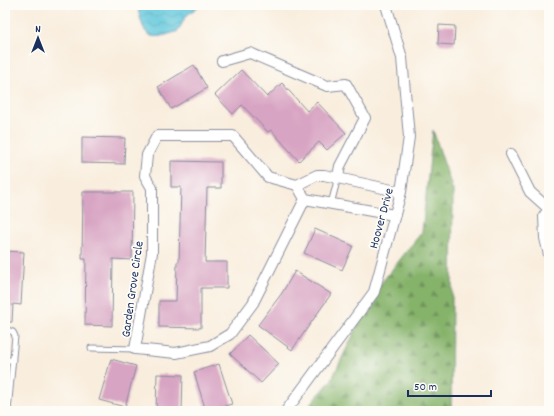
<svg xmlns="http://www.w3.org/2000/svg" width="554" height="416" font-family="Dekko,sans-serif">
  <defs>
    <pattern id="forest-firs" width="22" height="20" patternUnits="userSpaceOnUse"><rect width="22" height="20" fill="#86b36b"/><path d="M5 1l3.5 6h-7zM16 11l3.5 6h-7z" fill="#6d925b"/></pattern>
    <pattern id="water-waves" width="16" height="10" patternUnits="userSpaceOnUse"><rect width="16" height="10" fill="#5fc7dc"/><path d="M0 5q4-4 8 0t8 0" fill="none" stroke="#4ea2b6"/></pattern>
  </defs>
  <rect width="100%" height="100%" fill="#fdfcf7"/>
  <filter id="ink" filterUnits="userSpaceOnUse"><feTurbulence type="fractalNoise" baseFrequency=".025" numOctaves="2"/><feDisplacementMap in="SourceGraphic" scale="8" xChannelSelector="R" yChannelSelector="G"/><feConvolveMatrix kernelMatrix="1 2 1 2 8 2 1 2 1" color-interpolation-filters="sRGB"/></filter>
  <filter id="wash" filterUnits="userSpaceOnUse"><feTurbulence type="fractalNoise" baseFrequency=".012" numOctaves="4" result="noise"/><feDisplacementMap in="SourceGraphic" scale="16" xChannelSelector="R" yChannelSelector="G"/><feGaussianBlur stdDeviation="0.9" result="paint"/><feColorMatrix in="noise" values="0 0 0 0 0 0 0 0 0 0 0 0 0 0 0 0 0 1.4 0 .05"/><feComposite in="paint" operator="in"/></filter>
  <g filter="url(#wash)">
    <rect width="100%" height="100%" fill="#f9eede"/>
    <path fill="url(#forest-firs)" stroke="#507164" d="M433 130 453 191 451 411H304L331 381 374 292 422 232Z"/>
    <path fill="url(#water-waves)" stroke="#3d7b9d" d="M137 5H200L186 16 178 31C145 43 145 36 137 5Z"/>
    <g id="blocks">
      <path fill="#d8a4c3" d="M439 25 455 26 454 45 438 44Z
        M194 65 207 88 171 109 158 87Z
        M241 70 267 97 282 83 307 111 317 102 346 133 327 150 319 142 299 161 271 130 268 132 242 105 233 114 215 95Z
        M82 137 125 138 124 164 82 163Z
        M171 161 221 162V188H207L205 262H227V288H201V328L159 327V301H176L177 262H179L181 187H171Z
        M83 192H133L132 260 113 259 112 326 85 325 86 259H82Z
        M315 229 353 246 342 270 304 253Z
        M5 251 24 252 21 305 13 304 12 322H5Z
        M295 271 331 294 292 350 258 325 282 293Z
        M248 335 279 364 261 383 230 354Z
        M111 359 136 366 125 407 99 400Z
        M219 364 232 404 206 411 194 372Z
        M157 374 183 375 182 411H156Z"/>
    </g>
  </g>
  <g filter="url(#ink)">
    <use href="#blocks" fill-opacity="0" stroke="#8a8e9e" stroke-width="1"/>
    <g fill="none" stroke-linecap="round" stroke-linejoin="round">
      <g stroke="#8a8e9e" stroke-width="7">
        <path id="service" d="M331 204 338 177
          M5 329 13 332 15 336 8 411
          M91 348 135 349
          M5 360H13"/>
      </g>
      <g stroke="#8a8e9e" stroke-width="12">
        <path id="minor" d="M222 61 250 53 327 86 346 84 365 118 340 166 338 177
          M511 154 530 192 549 209
          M297 185 317 175H324L401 192
          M305 199 297 185 268 177 233 136H157L147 155 145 176 152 188V253L135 349 176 353 210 346 230 334 253 303 305 199 394 215
          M549 209 544 216 545 238 549 255
          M286 411 374 292 401 192 409 137 402 58 386 5"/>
      </g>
      <use href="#service" stroke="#fff" stroke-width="5"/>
      <use href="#minor" stroke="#fff" stroke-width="10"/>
    </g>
  </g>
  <g text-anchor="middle" stroke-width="3.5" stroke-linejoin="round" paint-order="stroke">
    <g font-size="13" fill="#1b2f5e" stroke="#fdfcf7">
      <text transform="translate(380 218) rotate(-75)" y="5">Hoover Drive</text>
      <text transform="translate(131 289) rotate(-82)" y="5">Garden Grove Circle</text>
    </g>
  </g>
  <rect width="554" height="416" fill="none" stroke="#fdfcf7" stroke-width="20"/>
  <g transform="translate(38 38)" stroke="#fdfcf7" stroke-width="3" paint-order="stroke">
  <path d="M0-3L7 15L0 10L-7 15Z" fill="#1b2f5e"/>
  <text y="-6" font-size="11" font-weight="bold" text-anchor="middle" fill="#1b2f5e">N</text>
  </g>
  <path d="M408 390v6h83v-6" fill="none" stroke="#1b2f5e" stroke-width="2"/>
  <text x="414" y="390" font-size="12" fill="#1b2f5e" stroke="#fdfcf7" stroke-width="3" paint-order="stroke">50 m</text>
</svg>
